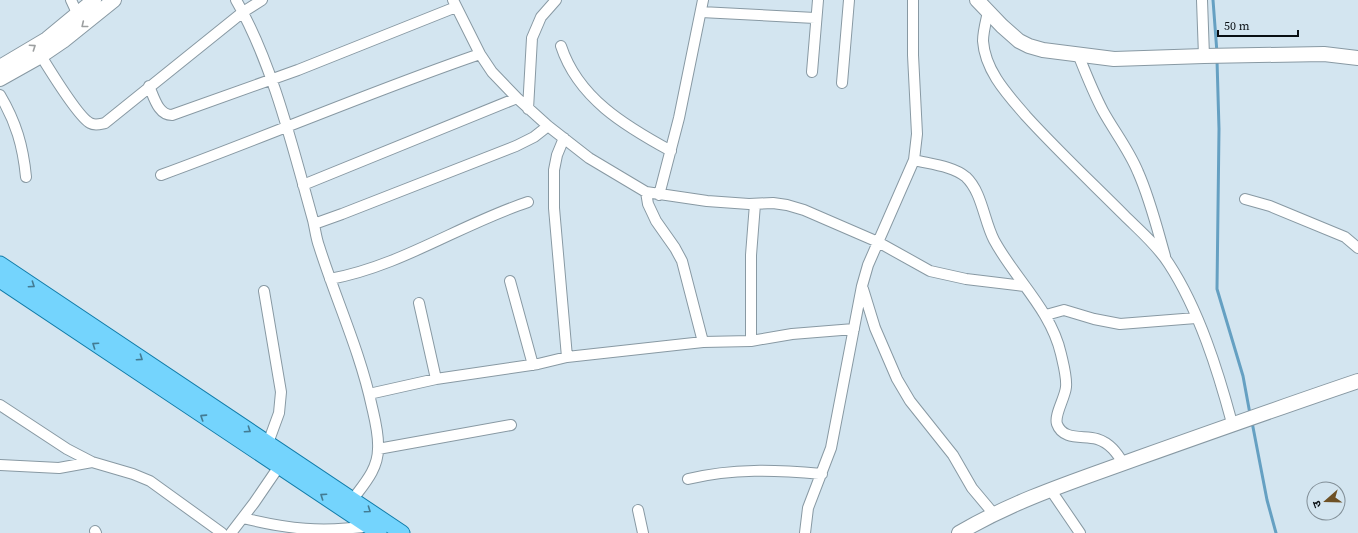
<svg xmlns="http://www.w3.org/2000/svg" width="1358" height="533" font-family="'Source Serif 4','Noto Sans Devanagari',serif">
  <rect width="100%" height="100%" fill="#d3e5f0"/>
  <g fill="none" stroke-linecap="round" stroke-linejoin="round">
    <path stroke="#65a0c2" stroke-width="3" d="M1213 0 1217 53
      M1217 60 1219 129 1217 289 1243 376 1250 414
      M1252 422 1267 500 1276 533"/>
    <g stroke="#8899a3" stroke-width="12">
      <path id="street" d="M71 0 77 13
        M236 0C273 64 293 149 313 220 315 228 316 238 319 246 336 300 360 351 372 407 375 420 379 435 378 449 378 469 364 484 353 499
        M453 0 480 54 492 72 517 98 548 126 589 158 646 192 707 201 749 204 773 203 787 205 804 210 878 242 930 271 966 279 1024 286
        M1202 0 1204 56
        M701 12 815 18
        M988 12C986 21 983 32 983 41 985 71 1008 95 1026 116 1057 150 1091 182 1124 215 1139 230 1157 245 1169 264 1199 310 1218 371 1232 423
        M561 46C578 98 625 126 671 151
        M1078 54C1086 74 1093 92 1103 111 1114 131 1129 150 1138 172 1150 199 1157 228 1165 256
        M41 56C49 69 79 118 90 123 95 126 100 124 105 123L243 12 262 0
        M812 72 818 0
        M842 83 849 0
        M149 86C154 97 158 115 172 115L298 70 456 7
        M0 95C16 122 23 146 26 177
        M528 109 532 38 541 17 556 0
        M564 138 557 155 554 170V208L567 357
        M914 160C930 164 953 166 966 177 982 192 984 221 994 240 1015 279 1051 310 1061 354 1063 363 1067 377 1066 387 1065 398 1054 415 1057 424 1063 441 1084 435 1097 439 1110 443 1117 453 1123 463
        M161 175C268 136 372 91 480 54
        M303 185 517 98
        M646 192 648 204 656 221 675 248 682 261 703 342
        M659 195 679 118 703 0
        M1245 199 1270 206 1345 237 1358 248
        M314 224 342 214 516 146 534 137 548 126
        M330 279C401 266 461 224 528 202
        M510 281 533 365
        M863 289 875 328 897 379 910 401 953 455 972 488 993 513
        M264 291 281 392 279 413 268 443
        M419 303 436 379
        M1046 315 1064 310 1094 319 1120 324 1196 318
        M751 341V255L755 204
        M369 394 436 379 538 364 567 357 703 342 751 341 792 334 854 329
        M0 405 67 449 92 462 133 474 150 481 222 533
        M378 449 511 425
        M0 465 59 468 92 462
        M688 479C734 468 774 470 822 474
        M1050 489 1080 533
        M638 510 643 533
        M243 518C289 529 321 533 369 526
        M95 531 96 533
        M231 533 254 503 282 462
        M805 533 808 508 831 448 862 286 868 265 914 160 917 134 913 55V0"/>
    </g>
    <g stroke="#8899a3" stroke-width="16">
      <path id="secondary" d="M977 0 1002 26 1019 41 1029 46 1043 50 1114 59 1204 56 1324 54 1358 58
        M0 67 47 39 94 0
        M0 79 41 56 63 41 114 0
        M959 533C1017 499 1075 481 1138 458 1211 432 1284 406 1358 381"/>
    </g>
    <g stroke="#127ca9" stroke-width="17">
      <path id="primary" d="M0 264 402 533
        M0 280 379 533"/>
    </g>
    <use href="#street" stroke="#fff" stroke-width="10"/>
    <use href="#secondary" stroke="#fff" stroke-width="14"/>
    <use href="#primary" stroke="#74d4fd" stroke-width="15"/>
  </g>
  <defs><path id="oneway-chevron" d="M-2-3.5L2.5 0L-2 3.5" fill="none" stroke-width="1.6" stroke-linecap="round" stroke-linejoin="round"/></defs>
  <g stroke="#9c9fa0">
    <use href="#oneway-chevron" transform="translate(84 25) rotate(141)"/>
    <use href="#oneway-chevron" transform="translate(33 47) rotate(-34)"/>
  </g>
  <g stroke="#437b93">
    <use href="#oneway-chevron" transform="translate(32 285) rotate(34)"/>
    <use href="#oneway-chevron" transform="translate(95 345) rotate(-146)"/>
    <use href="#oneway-chevron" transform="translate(140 358) rotate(34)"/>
    <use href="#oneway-chevron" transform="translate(203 417) rotate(-147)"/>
    <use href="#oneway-chevron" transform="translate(248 430) rotate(34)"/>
    <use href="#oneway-chevron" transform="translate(323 496) rotate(-146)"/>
    <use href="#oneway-chevron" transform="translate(368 510) rotate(35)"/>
  </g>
  <g transform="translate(1326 501) rotate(250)"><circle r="19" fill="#d3e5f0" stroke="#828f97"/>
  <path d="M0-3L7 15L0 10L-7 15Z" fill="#6e5125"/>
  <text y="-6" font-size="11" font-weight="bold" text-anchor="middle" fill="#080e12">उ</text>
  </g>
  <path d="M1218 30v6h80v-6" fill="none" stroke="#080e12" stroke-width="2"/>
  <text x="1224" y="30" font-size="12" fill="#080e12" stroke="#d3e5f0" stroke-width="3" paint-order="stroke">50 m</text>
</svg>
